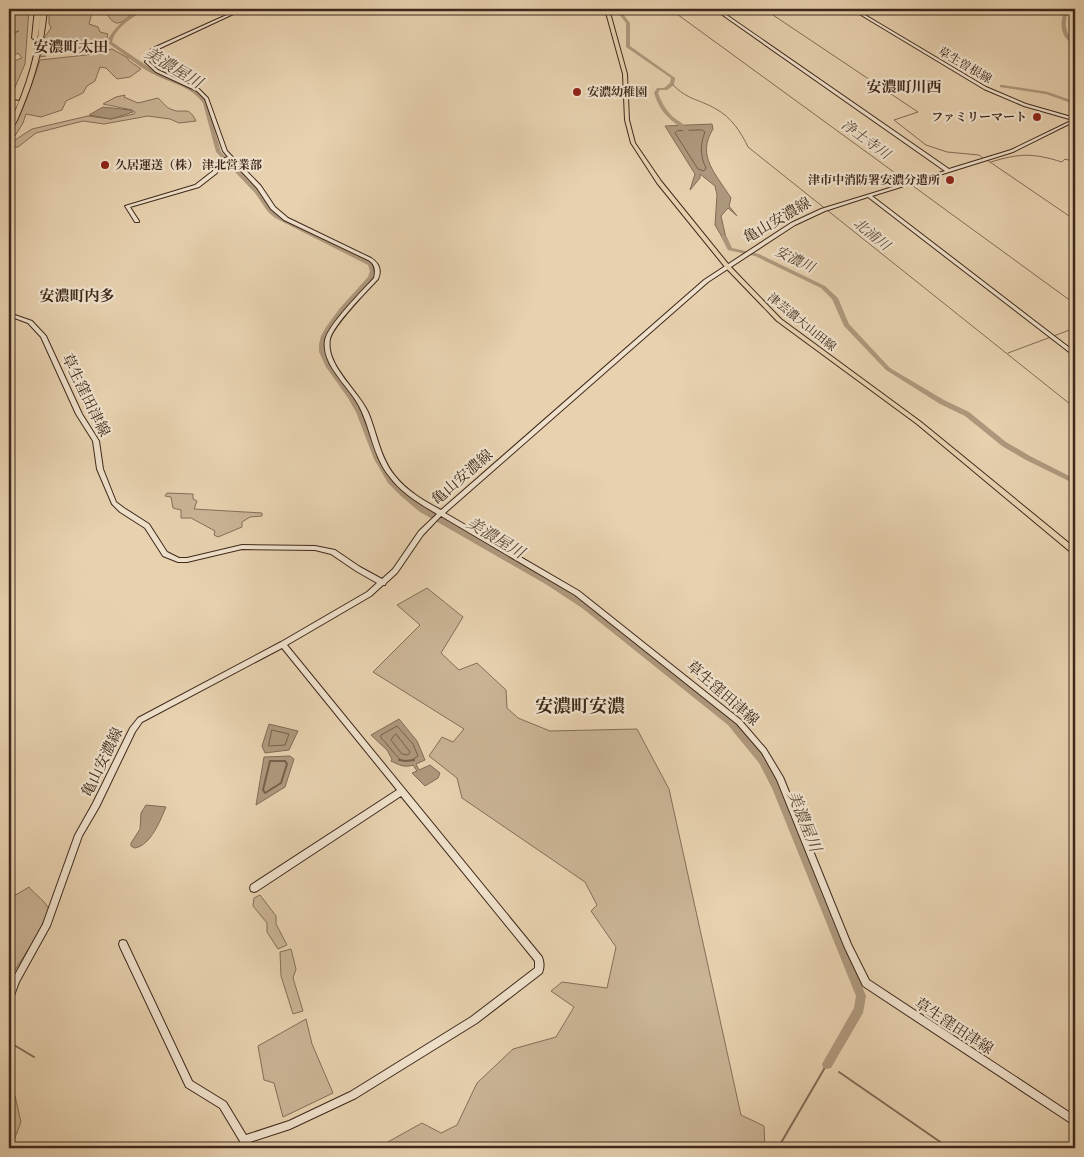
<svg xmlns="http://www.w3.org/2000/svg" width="1084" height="1157" font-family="'Libre Caslon Text','Noto Serif JP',serif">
  <rect width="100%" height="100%" fill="#e7d1af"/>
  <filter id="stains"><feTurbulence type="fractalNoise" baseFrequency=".004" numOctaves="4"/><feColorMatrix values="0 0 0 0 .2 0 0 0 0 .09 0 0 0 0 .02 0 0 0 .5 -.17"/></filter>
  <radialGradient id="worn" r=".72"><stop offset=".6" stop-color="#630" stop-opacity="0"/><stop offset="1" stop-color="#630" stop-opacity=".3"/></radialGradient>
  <path fill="#cab496" stroke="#846e58" d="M9 9H29L25 64 9 101V63L22 58 18 53 9 59V36L19 31 9 33Z
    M49 9H93L89 24 98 27 100 32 108 34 106 41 81 48 46 50V56L40 57 42 41 51 28 49 23Z
    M109 9H140C125 16 118 35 106 12Z
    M112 49 128 58V60L141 69 130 77 117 79 106 68 100 67 95 81 87 86 83 93 66 101 62 110 41 117 26 114 23 123 15 136 9 137C9 128 16 121 20 112 28 95 34 78 40 60L86 55Z
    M125 95 124 97 138 103 158 98C164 103 166 108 173 110 185 114 188 105 196 121L179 123 170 119 148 116 104 124 83 121 36 133 18 147 9 148V142L15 140 32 129 88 116 111 119 134 114 135 112 132 110 103 104 116 97Z
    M167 493 193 494V499L197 501 194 509 262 513V516L250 517 242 522V527L218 537 214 535 215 531 191 518H181V510L173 508 171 497 165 496Z
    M427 588 463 617 441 653 459 670 477 663 506 690 507 708 518 718 550 731 637 729 669 789 741 1115 764 1126 765 1148H377L422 1123 441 1133 457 1125 477 1083 513 1049 556 1037 574 1007 551 991 562 982 607 988 616 947 591 911 597 905 585 882 462 798 457 778 429 756 442 737 453 742 464 729 373 672 420 625 397 605Z
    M29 887C35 895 46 901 49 910L38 934 10 978 9 899Z
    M260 895 276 916V924L287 945 278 949 267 932V923L253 906 254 898Z
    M291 949 296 969 293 978 303 1011 293 1014 281 976 280 952Z
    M306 1019 312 1044 333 1093 283 1117 274 1083 264 1080 258 1046Z
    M9 1083 15 1096 21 1122 11 1148H9Z"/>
  <path fill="#ae987d" stroke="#816b56" d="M103 107 130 110 133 112 111 119 89 115Z
    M712 124 713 129C696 156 716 174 731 198L729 206 737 216 728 208 721 216 728 247 715 225 717 195 715 186 700 174V178L690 190 695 174 665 126Z
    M399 719 417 741 425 760 416 764 419 770 430 765 440 773 438 778 425 786 412 773 417 771 413 765C405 768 399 765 391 761L392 759 387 750 371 735Z
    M269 724 298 731 289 750 265 753 262 746Z
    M290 756 294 759 285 787 256 805 264 757Z
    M146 805 166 807C160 821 151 845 135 848L131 846V843L140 829 141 813Z"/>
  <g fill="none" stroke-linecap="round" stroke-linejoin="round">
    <path stroke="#76604c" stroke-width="1" d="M702 130 705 132C700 144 700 156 706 168L704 171 698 169 675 133 677 131Z
      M272 730 289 734 285 745 269 746Z
      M396 734 410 752 408 755 402 754 391 740Z
      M403 761C397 759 388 744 381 738V735L397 726 413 744 418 756 410 761"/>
    <path stroke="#76604c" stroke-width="2" d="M399 760 406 761 414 760
      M270 761H285L287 764 281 783 265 793 263 790Z"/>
    <path stroke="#816b56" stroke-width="1" d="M670 9 1075 304
      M764 9 918 112 894 120 926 145 947 152 979 155 983 158
      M672 84C689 101 697 98 716 109 731 117 741 132 748 147L1075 408
      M987 160 1075 220
      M991 162C1020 153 1033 153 1062 162L1065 159 1075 162
      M1008 353 1075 328"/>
    <path stroke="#816b56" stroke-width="2" d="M9 1042 34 1057
      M839 1072 949 1148
      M778 1148 827 1064 830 1066"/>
    <path stroke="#ae987d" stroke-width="2.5" d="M1001 86 1047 93 1075 103"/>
    <path fill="#ae987d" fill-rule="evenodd" d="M141 9H146C134 17 116 26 112 42L156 72 187 85 202 95 207 103 221 152 259 191 272 210 279 216 374 264 376 271 374 277 344 310 332 327 327 336 325 344 326 352 332 367 353 395 363 412 381 459 393 479 406 493 426 508 553 581 588 604 734 721 765 757 780 787 866 996 863 1013 831 1068 827 1069 823 1068 822 1064 854 1008 856 996 772 788 759 763 728 725 582 608 547 585 420 512 401 496 388 483 374 459 356 412 348 398 326 367 319 352V344L321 336 326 327 340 308 368 277 370 271 368 265 275 218 268 212 255 193 216 152 203 103C191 86 170 83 153 74 137 66 123 53 108 43V39C116 26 127 16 141 9Z
      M618 9H622L623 14 630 23V46L675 78 674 85 667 90H660L658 93C661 101 665 109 671 115 678 122 689 125 690 135H686C682 127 675 124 669 118 661 111 657 102 654 93L657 88H664L670 83 671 78 626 47V23L619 14Z
      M1065 9H1069C1064 22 1064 33 1075 42V45C1060 38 1059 23 1065 9Z
      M724 235 727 237 732 248 759 254 825 286 838 298 849 324 890 368 944 400 969 412 1006 442 1030 456 1075 479V484L1026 460 1002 446 965 416 940 404 886 370 844 326 832 299 821 288 755 256 728 250 721 237Z"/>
    <g stroke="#3e281b" stroke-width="2">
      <path id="secondary" d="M240 9H244L154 51 149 62 158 70 199 89 208 98 227 151 261 186 275 207 288 218 371 258C379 263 382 270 378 279 367 291 333 325 330 339 325 365 358 390 368 412 377 433 380 458 395 476 407 491 424 501 441 510L704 280 791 223 821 209 945 171 714 9H718L949 169 1011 150 1073 120 1024 106 984 89 851 9H855L986 87 1026 104 1075 118V121L1013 152 872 196 1075 352V356L1073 355 868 197 825 211 795 225 708 282 445 513 579 591 741 720 766 749 783 777 851 944 869 980 1075 1116V1125L1072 1124 863 986 844 946 777 780 762 753 737 724 575 595 441 516 423 535 397 573 386 583 385 585H383L371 596 287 645 542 957C544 962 544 968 542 973L477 1023 356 1098 290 1129 244 1144 241 1143 220 1108 186 1087 120 947 119 944 120 941 123 940 126 941 192 1081 226 1102 246 1135 289 1121 350 1092 471 1017 535 968V961L401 796 257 891 254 892 251 891 250 888 251 885 397 790 282 648 142 722 135 732 99 807 82 836 50 926 19 982 12 1001 9 1002V988L12 980 43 924 75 835 93 803 130 728 138 718 281 642 367 592 377 583 356 571 331 554 315 550 242 549 187 562H178L163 556 145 528 120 512 112 504 97 469 93 441 76 414 41 337 28 323 9 316V313L32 321 46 336 82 414 99 441 103 469 116 502 124 508 149 524 167 552 179 558H187L242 545 315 546 335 550 360 567 382 579 393 569 419 531 437 514C419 503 401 493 389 476 373 456 371 429 359 406 349 386 321 365 325 340 328 325 362 291 374 278 376 270 375 264 368 260L284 220 271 209 257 188 230 159 221 163 217 173 199 187 130 207 139 221V222H135L125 206 195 185 213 171 217 161 228 157 223 151 205 99 197 91 156 72 145 62 151 49Z"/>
    </g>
    <g stroke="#3e281b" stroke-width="2">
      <path id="primary" d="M605 9H609L627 74 629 120 635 143 661 181 729 265 781 319 921 422 1075 548V554H1073L917 424 777 321 725 267 657 183 631 143 625 120 623 74Z"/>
    </g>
    <g stroke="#3e281b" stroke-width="2">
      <path id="highway" d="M35 9H41L38 38 35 40 32 38Z
        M41 9H47C44 45 35 78 21 111 18 118 15 127 9 131V124C27 88 38 50 41 9Z
        M14 100 19 101 12 116 9 118V110Z"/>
    </g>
    <use href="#secondary" fill="#efe1cb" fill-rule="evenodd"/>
    <use href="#primary" fill="#e7d1af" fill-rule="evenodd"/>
    <use href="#highway" fill="#e7d1af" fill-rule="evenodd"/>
  </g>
  <g fill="#8f2418" stroke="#efe1cb" stroke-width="2">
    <circle cx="577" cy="92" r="5"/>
    <circle cx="1037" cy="117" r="5"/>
    <circle cx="105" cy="165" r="5"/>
    <circle cx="950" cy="180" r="5"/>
  </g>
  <g text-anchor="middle" stroke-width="4.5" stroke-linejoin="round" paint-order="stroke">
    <g font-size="12" fill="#3e281b" stroke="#efe1cb">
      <text transform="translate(965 65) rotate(30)" y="4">草生曽根線</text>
      <text transform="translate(802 322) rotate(39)" y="4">津芸濃大山田線</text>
    </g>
    <g font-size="12" font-weight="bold" fill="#3e281b" stroke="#efe1cb" text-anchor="start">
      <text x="587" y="96">安濃幼稚園</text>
      <text x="1027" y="121" text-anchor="end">ファミリーマート</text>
      <text x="115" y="169">久居運送（株） 津北営業部</text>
      <text x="940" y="184" text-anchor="end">津市中消防署安濃分遣所</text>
    </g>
    <g font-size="14" font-style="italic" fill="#5a4434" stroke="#efe1cb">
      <text transform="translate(866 139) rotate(36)" y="5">浄土寺川</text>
      <text transform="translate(872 234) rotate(39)" y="5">北浦川</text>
      <text transform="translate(795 259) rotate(26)" y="5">安濃川</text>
    </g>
    <g font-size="15" font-weight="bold" fill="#3e281b" stroke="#efe1cb">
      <text x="71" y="52">安濃町太田</text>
      <text x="904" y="92">安濃町川西</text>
      <text x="77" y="301">安濃町内多</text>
    </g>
    <g font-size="15" fill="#3e281b" stroke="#efe1cb">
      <text transform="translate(777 220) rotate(-30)" y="5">亀山安濃線</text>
      <text transform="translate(86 395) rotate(64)" y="5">草生窪田津線</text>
      <text transform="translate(462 477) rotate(-41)" y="5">亀山安濃線</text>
      <text transform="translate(723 693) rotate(41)" y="5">草生窪田津線</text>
      <text transform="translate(102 762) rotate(-64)" y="5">亀山安濃線</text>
      <text transform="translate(954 1026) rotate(33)" y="5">草生窪田津線</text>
    </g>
    <g font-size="16" font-style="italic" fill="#5a4434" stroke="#efe1cb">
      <text transform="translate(174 67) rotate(31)" y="6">美濃屋川</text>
      <text transform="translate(496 537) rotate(31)" y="6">美濃屋川</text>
      <text transform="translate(805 821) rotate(68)" y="6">美濃屋川</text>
    </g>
    <g font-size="18" font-weight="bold" fill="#3e281b" stroke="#efe1cb">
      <text x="580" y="712">安濃町安濃</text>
    </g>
  </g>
  <rect width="1084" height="1157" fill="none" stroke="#e7d1af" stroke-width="30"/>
  <rect x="10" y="10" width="1064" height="1137" fill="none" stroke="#3e281b" stroke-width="2.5"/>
  <rect x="15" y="15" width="1054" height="1127" fill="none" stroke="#3e281b"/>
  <rect width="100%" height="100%" filter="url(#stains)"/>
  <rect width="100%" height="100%" fill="url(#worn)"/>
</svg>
